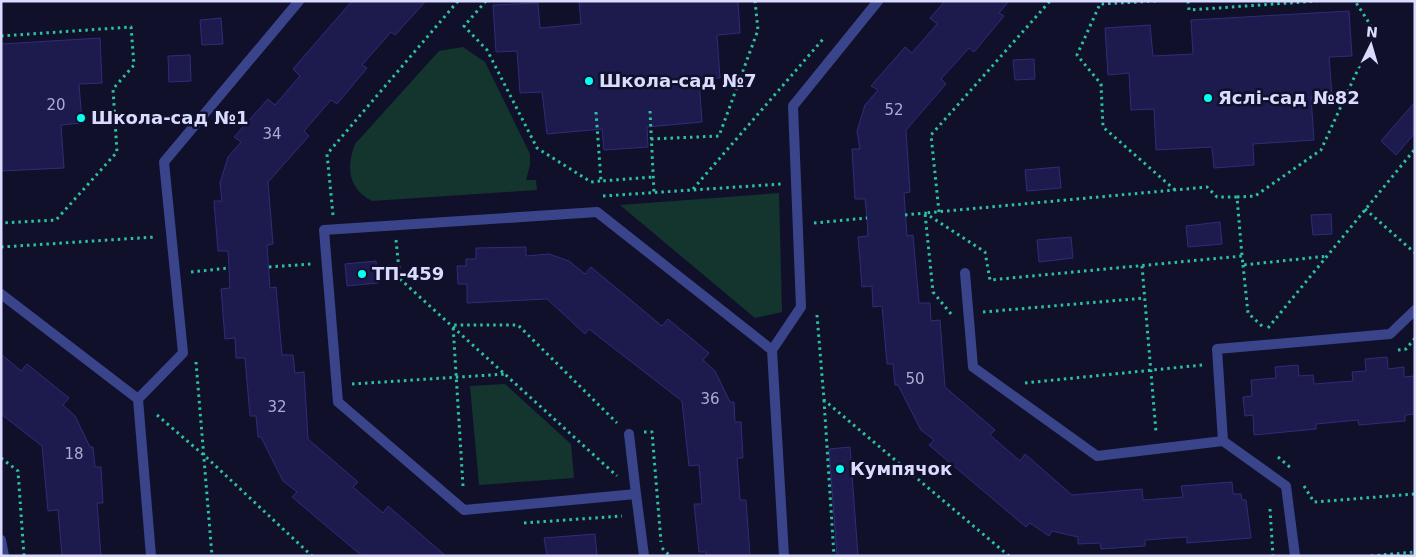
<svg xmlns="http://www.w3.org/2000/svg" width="1416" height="557" font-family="'DejaVu Sans',sans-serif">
  <rect width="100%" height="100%" fill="#10102b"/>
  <path fill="#13352e" d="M463 47 485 62 530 154V165L526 180H536L537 190 372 201C348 189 346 167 355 144L439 51Z
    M779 193 782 312 755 318 620 205Z
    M505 384 571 444 574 478 479 485 470 386Z"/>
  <path fill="#1d1b4d" stroke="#2f2c79" d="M352 1H426L395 35 391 32 362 65 367 68 337 104 331 100 304 131 309 136 268 182 273 244 267 245 270 288 276 287 282 355H293L295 373 304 372 308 439 358 482 353 487 383 513 388 506 446 556H362L292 497 297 492 283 481 261 437H258L256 416H250L245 358H236L235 338 225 339 221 289 230 288 229 268 228 251H218L214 201H222L220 183 228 157 241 142 234 137 268 99 275 105 300 76 293 69Z
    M579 1H738L740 33 717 35 720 78 699 79 702 122 647 127 648 147 604 150 602 129 547 134 542 92 520 93 517 51 496 52 493 5 538 3 540 28 581 24Z
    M945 1H1009L999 13 1004 16 974 52 969 48 941 79 946 84 906 130 910 192 904 193 907 236 913 235 919 303H930L931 321 940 320 945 387 995 430 990 435 1020 461 1025 454 1072 495 1142 489 1143 500 1183 497 1181 486 1232 482 1233 494H1241L1242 500H1246L1251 538 1187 543V537L1145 540V546L1101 549 1100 543 1078 544V537L1052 531 1049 536 1030 523 1026 527 929 445 934 440 921 430 898 385H895L893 364H887L882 306 873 307 872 286 862 287 858 237 868 236 867 218 865 199H855L852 149H860L857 131 865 105 878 90 871 86 905 47 912 53 937 24 930 18Z
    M1349 11 1352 56 1329 57 1332 96 1311 97 1314 140 1253 144 1254 165 1214 168 1212 147 1156 150 1154 109 1131 110 1129 73 1108 75 1105 28 1150 25 1153 56 1193 54 1191 20Z
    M221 18 223 44 202 45 200 20Z
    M100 38 102 83 79 84 82 123 61 125 64 168 1 171V44Z
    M190 55 191 81 169 82 168 56Z
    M1034 59 1035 79 1015 80 1013 60Z
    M1415 102V133L1396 155 1381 141Z
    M1059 167 1061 188 1027 191 1025 170Z
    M1331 214 1332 234 1313 235 1311 215Z
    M1220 222 1222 244 1188 247 1186 226Z
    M1071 237 1073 258 1039 262 1037 240Z
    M526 247V256L549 254 569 261 585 274 591 267 662 326 668 319 709 353 703 360 715 371 730 402H734L735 422H741L743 458H737L740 500H746L750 556H706V552H699L694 504H702L699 465 689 466 682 401 589 329 585 334 547 299 467 303V284H458L457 266H466V259H476V248Z
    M376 261 378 283 347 286 345 264Z
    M1 354 21 371 27 364 69 398 63 405 75 416 90 447H93L95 467H101L103 503H97L101 556H62L58 510 48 511 42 446 1 414Z
    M1387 357 1388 369 1404 367V377L1415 376V414L1405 415V421L1359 425 1358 420 1316 424V429L1254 435 1253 415 1245 416 1243 397 1252 396 1251 380 1276 378 1275 367 1298 365 1299 376 1313 375 1314 384 1353 381 1352 372 1366 371 1365 359Z
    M850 447 858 556H837L829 449Z
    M595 534 597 556H547L544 538Z"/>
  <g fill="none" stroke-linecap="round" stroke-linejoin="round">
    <path stroke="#2cc1a0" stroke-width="3" stroke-dasharray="2.5 4" stroke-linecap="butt" d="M486 1 464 26 487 50 537 148 591 182 601 181
      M1156 1 1100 4 1077 55 1101 84 1103 127 1175 190
      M1188 1 1189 10 1317 1
      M1 36 131 27 134 65 113 89 117 152 56 220 1 223
      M650 111 654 192
      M596 112 601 181 653 177
      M651 139 719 136 758 30 755 1
      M693 189 824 38
      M603 196 781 184
      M1237 197 1255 196 1321 150 1375 32 1355 1
      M1365 209 1415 253
      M939 212 931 135 1050 1
      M333 215 327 154 458 1
      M905 215 925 213 985 252 990 280 1242 256 1243 265 1328 256
      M814 223 867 218
      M396 240 400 279 617 476
      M1 247 155 237
      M1243 265 1248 313 1264 328
      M1142 266 1156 432
      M269 267 311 264
      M191 272 229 268
      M983 312 1145 298
      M951 314 933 292 925 213 1207 187 1217 197H1237L1242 256
      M817 315 824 400 1009 556
      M1268 328 1415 149
      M1398 350 1406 349 1415 338
      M196 362 212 556
      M1025 383 1202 365
      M352 384 506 374
      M824 400 834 556
      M157 415 206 457 312 556
      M644 432H652L661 542
      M1278 457 1292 469
      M1 458 18 471 24 556
      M463 486 453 325H518L617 423
      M1304 486 1314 502 1415 494
      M1270 509 1273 556
      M524 523 622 516
      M662 548 670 556
      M1371 556 1415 552"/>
    <path stroke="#39448b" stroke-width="10" d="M965 273 973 367 1097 456 1223 441
      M1 294 138 399
      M629 434 636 494
      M1 540 4 556
      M151 556 138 399 183 353 164 162 299 1
      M644 556 636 494 464 510 338 402 324 230 597 212 772 350
      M784 556 772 350 801 307 793 106 878 1
      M1295 556 1286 486 1223 441 1217 349 1390 334 1415 310"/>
  </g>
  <g fill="#06fff0" stroke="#10102b" stroke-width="2">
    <circle cx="589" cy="81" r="5"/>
    <circle cx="1208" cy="98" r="5"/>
    <circle cx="81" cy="118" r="5"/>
    <circle cx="362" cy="274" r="5"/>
    <circle cx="840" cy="469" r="5"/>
  </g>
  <g text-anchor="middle" stroke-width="5" stroke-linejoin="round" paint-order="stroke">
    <g font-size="15" fill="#abacd2">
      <text x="56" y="110">20</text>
      <text x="894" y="115">52</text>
      <text x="272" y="139">34</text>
      <text x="915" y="384">50</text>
      <text x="710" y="404">36</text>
      <text x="277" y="412">32</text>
      <text x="74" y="459">18</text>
    </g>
    <g font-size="18" font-weight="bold" fill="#dadcff" stroke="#10102b" text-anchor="start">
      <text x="599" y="87">Школа-сад №7</text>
      <text x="1218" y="104">Яслі-сад №82</text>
      <text x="91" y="124">Школа-сад №1</text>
      <text x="372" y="280">ТП-459</text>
      <text x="850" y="475">Кумпячок</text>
    </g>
  </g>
  <rect width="1416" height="557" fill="none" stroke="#dadcff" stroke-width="5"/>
  <g transform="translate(1371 45) rotate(5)" stroke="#10102b" stroke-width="4" paint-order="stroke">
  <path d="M0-4L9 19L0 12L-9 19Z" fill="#dadcff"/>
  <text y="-8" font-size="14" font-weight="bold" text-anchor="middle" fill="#dadcff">N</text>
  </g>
</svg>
